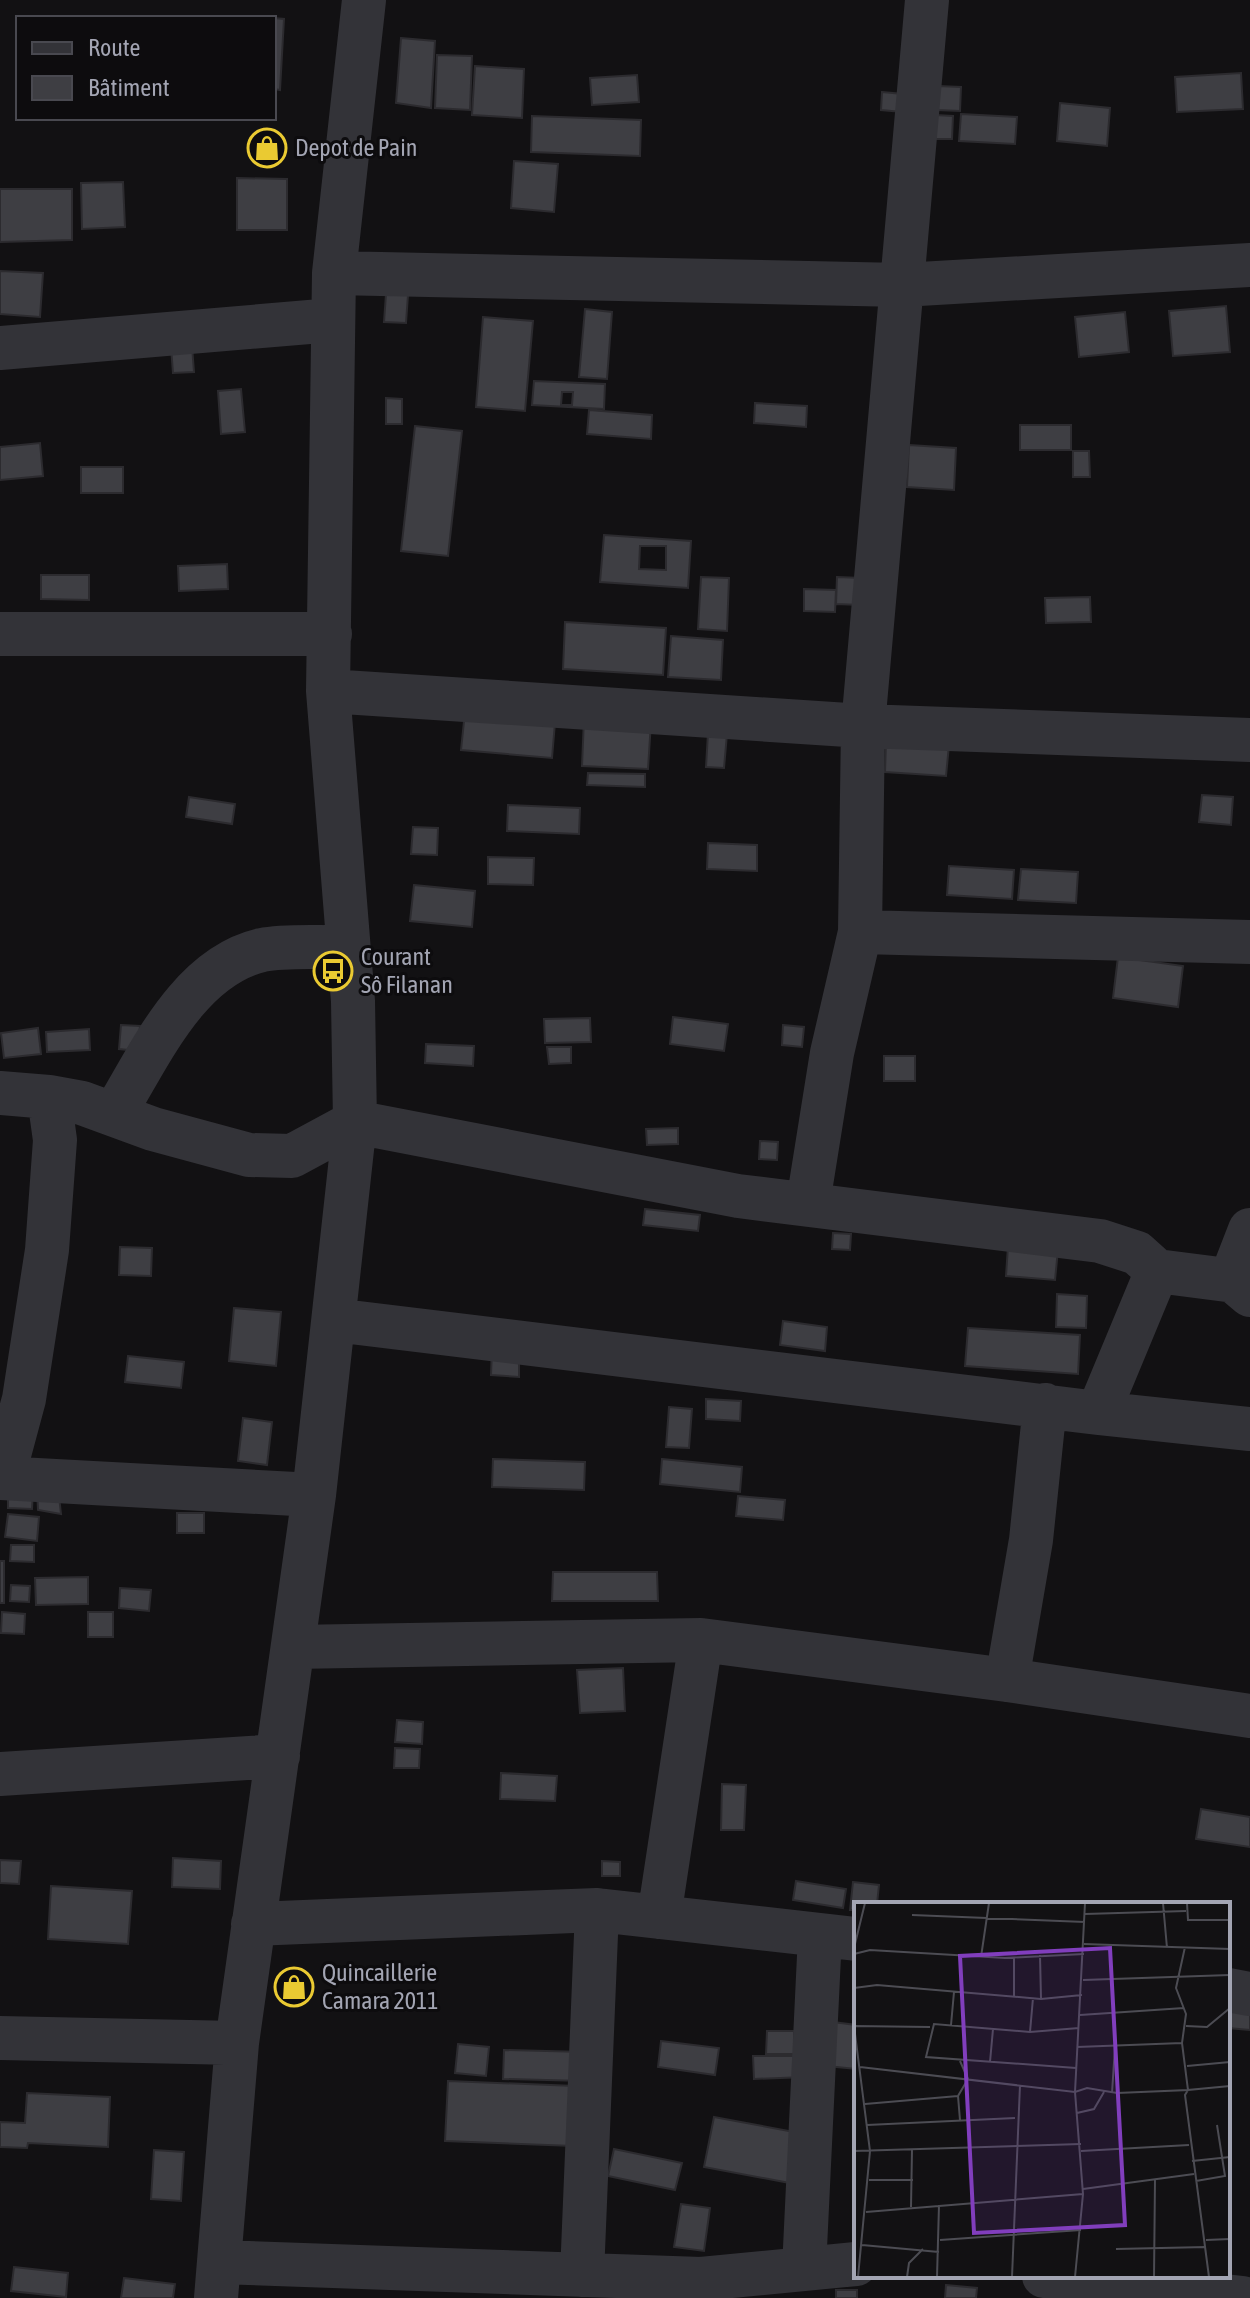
<svg xmlns="http://www.w3.org/2000/svg" width="1250" height="2298" font-family="'Asap Condensed',sans-serif">
  <rect width="100%" height="100%" fill="#121113"/>
  <path fill="#3e3e43" stroke="#2c2b2f" stroke-width="2" fill-rule="evenodd" d="M274 18 284 19 280 90 274 89Z
    M401 38 435 41 431 108 396 103Z
    M437 55 472 56 470 110 435 108Z
    M475 66 524 69 522 118 472 115Z
    M1241 73 1243 109 1177 112 1175 77Z
    M637 75 639 102 592 105 590 78Z
    M938 86 961 87 960 111 937 110Z
    M882 92 903 94 902 112 881 110Z
    M1060 103 1110 108 1107 146 1057 141Z
    M961 114 1017 117 1015 144 959 141Z
    M935 115 953 116 952 139H935Z
    M532 116 641 120 640 156 531 152Z
    M514 161 558 164 554 212 511 208Z
    M237 178 287 179V230H237Z
    M123 182 125 227 82 229 81 183Z
    M0 189H72V240L0 242Z
    M0 271 43 273 40 317 0 314Z
    M386 294 408 295 406 323 384 322Z
    M1226 306 1230 352 1173 356 1169 311Z
    M585 309 612 312 607 379 579 377Z
    M1125 312 1129 352 1079 357 1075 317Z
    M483 317 533 321 525 411 476 407Z
    M192 346 194 372 173 373 171 347Z
    M534 381 605 384 604 409 532 405ZM562 392H573L572 405H561Z
    M241 389 245 432 221 434 218 391Z
    M386 398 402 399V424H386Z
    M755 403 807 406 806 427 754 423Z
    M589 410 652 415 651 439 587 434Z
    M1020 425H1071V450H1020Z
    M415 426 462 431 448 556 401 551Z
    M40 443 43 476 0 480V447Z
    M909 445 956 448 954 490 907 487Z
    M1073 451H1089L1090 477H1073Z
    M81 467H123V493H81Z
    M604 535 691 541 688 588 600 582ZM640 546H666V570L639 569Z
    M227 564 228 589 179 591 178 566Z
    M41 575H89V600L41 599Z
    M701 577 729 578 727 631 698 629Z
    M837 577 862 578 861 605 836 604Z
    M804 589 836 590 835 612 804 611Z
    M1090 597 1091 622 1046 623 1045 598Z
    M565 622 666 628 663 675 563 669Z
    M671 636 723 640 721 680 668 677Z
    M466 702 556 711 552 758 461 750Z
    M584 718 651 722 648 769 582 766Z
    M708 733 727 734 724 768 706 767Z
    M886 741 949 745 946 776 885 772Z
    M588 773 645 774V787L587 785Z
    M1202 795 1233 797 1231 825 1199 822Z
    M189 797 235 804 232 824 186 817Z
    M508 805 580 808 579 834 507 831Z
    M413 827 438 828 437 855 411 854Z
    M708 843 757 845V871L707 869Z
    M488 857 534 858 533 885 488 884Z
    M949 866 1014 870 1012 899 947 895Z
    M1021 869 1078 872 1076 903 1018 900Z
    M414 885 475 891 472 927 410 921Z
    M1118 957 1183 966 1178 1007 1113 998Z
    M673 1017 728 1024 724 1051 670 1044Z
    M590 1018 591 1042 545 1043 544 1019Z
    M121 1025 140 1026 138 1051 119 1049Z
    M783 1025 804 1027 802 1047 782 1045Z
    M38 1028 41 1054 4 1058 1 1033Z
    M89 1029 90 1050 47 1052 46 1032Z
    M426 1044 474 1046 473 1066 425 1063Z
    M547 1047H571V1063L549 1064Z
    M884 1056H915V1081H884Z
    M678 1128V1144L647 1145 646 1129Z
    M760 1141 778 1142 777 1160 759 1159Z
    M645 1209 700 1215 698 1231 643 1225Z
    M833 1233 851 1234 850 1250 832 1249Z
    M1008 1246 1058 1250 1055 1280 1006 1276Z
    M120 1247 152 1248 151 1276 119 1275Z
    M1057 1294 1087 1296 1086 1328 1056 1327Z
    M234 1308 281 1312 276 1366 229 1361Z
    M783 1321 827 1327 825 1351 780 1345Z
    M968 1328 1080 1335 1078 1374 965 1366Z
    M492 1349 519 1350V1377L491 1375Z
    M128 1356 184 1362 181 1388 125 1382Z
    M706 1399 741 1401 740 1421 706 1419Z
    M669 1407 692 1409 689 1448 666 1447Z
    M243 1418 272 1422 267 1465 238 1461Z
    M493 1459 585 1462 584 1490 492 1487Z
    M662 1459 742 1467 740 1492 660 1484Z
    M58 1487 61 1514 38 1510 37 1489Z
    M8 1489 33 1490 32 1509 8 1508Z
    M738 1496 785 1500 783 1520 736 1516Z
    M177 1513H204V1533H177Z
    M8 1514 39 1517 37 1541 5 1537Z
    M11 1545H34V1562L10 1561Z
    M0 1561H4V1603H0Z
    M553 1572H657L658 1601H552Z
    M88 1577V1604L36 1605 35 1578Z
    M11 1585 30 1586 29 1602 10 1601Z
    M120 1588 151 1590 149 1611 119 1608Z
    M2 1612 25 1614 24 1634 1 1633Z
    M88 1612H113V1637H88Z
    M623 1668 625 1711 580 1713 577 1670Z
    M397 1720 423 1722 422 1744 395 1742Z
    M395 1748 420 1749 419 1768H394Z
    M501 1773 557 1776 555 1801 500 1799Z
    M722 1784 746 1785 744 1830H721Z
    M1201 1809 1250 1817V1847L1196 1839Z
    M173 1858 221 1861 220 1889 172 1887Z
    M0 1860 21 1861 19 1884 0 1883Z
    M602 1861 620 1862V1876H602Z
    M796 1881 846 1889 843 1908 793 1900Z
    M853 1882 879 1885 877 1904H856V1910H850Z
    M51 1886 132 1891 128 1944 48 1939Z
    M1228 1999 1250 2001V2030L1228 2028Z
    M833 2022 856 2025V2069L827 2066Z
    M767 2031H794V2054H766Z
    M661 2041 719 2048 715 2075 658 2067Z
    M458 2044 489 2047 486 2076 455 2073Z
    M504 2050 585 2052 584 2081 503 2079Z
    M753 2056H805V2077L754 2079Z
    M448 2081 575 2086 573 2146 445 2141Z
    M27 2093 110 2097 108 2147 28 2143 27 2148 0 2147V2122L25 2123Z
    M714 2117 805 2134 795 2184 704 2167Z
    M614 2149 682 2163 675 2190 608 2176Z
    M154 2150 184 2152 181 2201 151 2199Z
    M681 2204 710 2208 704 2251 674 2247Z
    M14 2267 68 2273 66 2297 11 2291Z
    M124 2278 175 2284 173 2298H121Z
    M946 2285 977 2288 976 2298H945Z
    M836 2290H857V2298H836Z"/>
  <g fill="none" stroke-linecap="round" stroke-linejoin="round">
    <path stroke="#333338" stroke-width="44" d="M334 273 902 285 1250 265
      M0 348 333 320
      M0 634H330
      M328 691 863 726 1250 740
      M860 932 1250 942
      M0 1093 49 1097 82 1103 153 1129 249 1155 292 1156 355 1122 738 1196 1100 1241 1137 1253 1157 1271 1250 1283
      M114 1114C150 1055 188 967 262 950 287 945 322 948 348 947
      M808 1203 832 1053 860 932 863 726 927 0
      M1250 1230 1231 1279 1250 1295
      M334 1320 1098 1413 1250 1429
      M1098 1413 1157 1271
      M3 1477 24 1399 47 1250 55 1140 49 1097
      M0 1478 314 1495
      M293 1647 701 1640 1007 1680 1250 1716
      M1007 1680 1031 1540 1045 1405
      M0 1774 278 1756
      M659 1917 701 1640
      M253 1924 597 1910 856 1939
      M1228 1990 1250 1994
      M0 2038 237 2043
      M219 2262 701 2279 856 2264
      M804 2269 820 1935
      M582 2275 597 1910
      M1044 2276 1243 2298
      M216 2298 237 2043 314 1495 355 1122 353 1001 328 691 334 273 364 0"/>
  </g>
  <defs>
    <g id="shop-ring" transform="scale(2)"><circle r="9.5" fill="#0d0c0e" stroke="#eaca32" stroke-width="1.5"/><path d="M-5-2.5h2.3a2.7 3.5 0 0 1 5.4 0H5L5.5 6h-11ZM-1.5-2.5h3a1.5 2.3 0 0 0-3 0Z" fill="#eaca32"/></g>
    <g id="bus-ring" transform="scale(2)"><circle r="9.5" fill="#0d0c0e" stroke="#eaca32" stroke-width="1.5"/><path d="M-5-6H5V4H4V6H2V4H-2V6H-4V4H-5ZM-3.5-4V0h7V-4ZM-3.5 1.2v1.5H-2V1.2ZM2 1.2v1.5H3.5V1.2Z" fill="#eaca32"/></g>
  </defs>
  <g fill-rule="evenodd">
    <use href="#shop-ring" x="267" y="148"/>
    <use href="#bus-ring" x="333" y="971"/>
    <use href="#shop-ring" x="294" y="1987"/>
  </g>
  <g text-anchor="middle" stroke-width="6" stroke-linejoin="round" paint-order="stroke">
    <g font-size="24" fill="#a3a5b3" stroke="#0d0c0e" text-anchor="start">
      <text x="295" y="156">Depot de Pain</text>
      <text x="361" y="965">Courant<tspan x="361" dy="28">Sô Filanan</tspan></text>
      <text x="322" y="1981">Quincaillerie<tspan x="322" dy="28">Camara 2011</tspan></text>
    </g>
  </g>
  <g transform="translate(854 1902)">
    <rect width="376" height="376" fill="#121113"/>
    <path fill="none" stroke="#4c4c53" stroke-width="2" d="M309 1 313 46M333 1 334 18H376M231 12 332 9M58 13 231 20M230 42 376 47M0 46 11 1M0 52 16 48 151 56 230 52M186 53 187 97M127 55 135 1M160 55V95M229 78 376 73M0 86 23 83 187 97 228 93M226 113 330 106M97 123 100 90M0 124 16 249 4 375M0 124 76 125M332 124 353 125 376 106M176 130 179 96M223 145 328 141M136 160 139 127M333 164 376 160M6 165 221 190 233 186 263 191 334 188 328 141 332 112 322 86 331 45M222 166 72 155 80 122 176 130 225 126M258 191 261 145M11 202 104 194M223 211 240 207 250 190M106 218 104 194 114 177 106 159M13 223 161 216M0 249 227 242M227 249 335 243M338 259 376 255M15 278H59M342 279 371 274 363 223M229 287 340 272M57 305 58 248M12 310 229 292M86 338 227 328M352 338 376 337M8 343 85 350M262 347 352 345M53 375 55 361 69 347M83 375 85 303M158 375 166 183M221 375 229 292 221 190 231 1M300 375 301 277M355 375 331 193 334 188 376 184"/>
    <path fill="#813ebd" fill-opacity="0.15" stroke="#813ebd" stroke-width="4" d="M256 46 271 323 120 331 106 54Z"/>
    <rect width="376" height="376" fill="none" stroke="#a3a5b3" stroke-width="4"/>
  </g>
  <rect x="16" y="16" width="260" height="104" fill="#0d0c0e" stroke="#494950" stroke-width="2"/>
  <rect x="32" y="42" width="40" height="12" fill="#333338" stroke="#494950" stroke-width="2"/>
  <text x="88" y="56" font-size="24" fill="#a3a5b3">Route</text>
  <rect x="32" y="76" width="40" height="24" fill="#3e3e43" stroke="#494950" stroke-width="2"/>
  <text x="88" y="96" font-size="24" fill="#a3a5b3">Bâtiment</text>
</svg>
